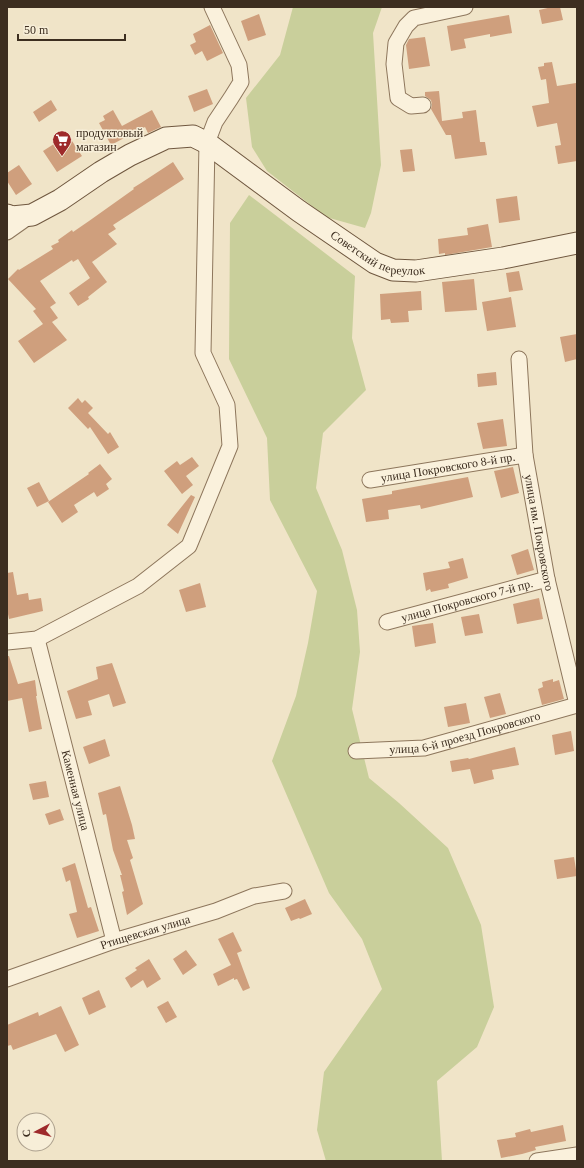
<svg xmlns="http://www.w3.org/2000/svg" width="584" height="1168" font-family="'Times New Roman',serif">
  <rect width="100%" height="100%" fill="#f0e4c8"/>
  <path fill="#c9cf9b" d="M293 7H382L373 33 381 165 371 213 365 228 326 217 267 171 252 147 246 98 280 55Z
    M249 195 355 276 352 338 366 390 323 433 316 488 342 550 357 610 360 652 352 709 369 778 399 803 448 848 481 925 494 1007 477 1047 437 1081 442 1161H326L317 1130 324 1072 382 989 362 939 329 893 272 761 296 696 308 643 317 591 270 500 267 438 229 359 230 223Z"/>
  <path fill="#cf9f7d" d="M552 7H560L563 20 542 24 539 10Z
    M259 14 266 35 248 41 241 21Z
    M509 15 512 33 490 37V34L464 39 466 48 451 51 447 26Z
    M210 25 223 53 207 61 202 51 195 55 190 45 196 42 193 34Z
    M425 37 430 66 409 69 406 45 409 39Z
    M552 62 557 86 576 83 577 95V161L558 164 555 146 561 145 557 123 537 127 532 106 549 103 546 79 541 80 538 67 544 66V63Z
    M207 89 213 104 194 112 188 96Z
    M439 91 442 121 463 118 462 112 476 110 480 142H485L487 155 455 159 451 135H446L431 109 432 105 431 100 425 96V92Z
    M51 100 57 110 39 122 33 112Z
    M113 110 122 126 152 110 161 127 148 133 145 127 111 145 99 123 105 120 103 116Z
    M68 135 82 156 57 172 43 151Z
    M412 149 415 171 403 172 400 150Z
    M173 162 184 179 113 225 116 229 108 234 117 244 92 262 107 282 88 297 89 299 78 306 69 293 90 278 78 259 73 262 72 260 40 281 56 303 50 307 58 318 52 322 67 340 34 363 18 341 43 324 33 311 36 309 8 279 18 269 19 270 53 249 51 246 59 242 58 240 72 230 73 232 89 221 134 189 133 188 141 183Z
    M19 165 32 184 16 195 7 181V173Z
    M517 196 520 220 499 223 496 199Z
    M488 224 492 247 445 255V253L439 254 438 239 468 235 467 228Z
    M519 271 523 290 509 292 506 273Z
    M474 279 477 310 445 312 442 282Z
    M421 291 422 310 408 311 409 322 391 323 390 319 381 320 380 294Z
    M511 297 516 327 487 331 482 302Z
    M577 334V359L565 362 560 337Z
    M496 372 497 385 478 387 477 374Z
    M78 398 82 403 85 400 93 408 88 413 108 434 110 432 119 447 108 454 90 427 88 429 68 408Z
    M503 419 507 446 483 449 477 423Z
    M192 457 199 466 186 476 193 485 182 494 164 471 177 461 180 465Z
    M100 464 112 479 106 484 109 489 97 497 94 492 74 505 78 512 62 523 48 502 89 474 88 473Z
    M513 467 519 493 501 498 494 471Z
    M468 477 473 497 421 509 420 505 388 510 389 519 366 522 362 499 392 494V491Z
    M39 482 49 501 37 507 27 488Z
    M191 495 195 497 178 534 167 525Z
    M528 549 534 570 517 575 511 555Z
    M463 558 468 578 448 584 449 588 431 592 430 589 426 591 423 573 450 568 448 562Z
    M13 572 17 595 28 593 29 600 41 598 43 611 9 619 7 609V573Z
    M200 583 206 607 186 612 179 590Z
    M539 598 543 619 517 624 513 604Z
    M479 614 483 633 465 636 461 617Z
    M433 623 436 643 415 647 412 626Z
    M7 656H9L18 684 35 680 37 696H36L42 729 29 732 22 698 7 701Z
    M112 663 126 703 113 707 109 694 88 701 92 715 76 719 67 691 98 679 96 667Z
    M553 679V682L559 680 564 699 542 705 538 689 543 687 542 682Z
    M500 693 506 714 490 718 484 697Z
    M466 703 470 723 448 727 444 707Z
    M571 731 574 751 555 755 552 735Z
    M105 739 110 756 89 764 83 747Z
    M515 747 519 765 492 770 494 779 474 784 470 769 452 772 450 761 468 758 469 759Z
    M46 781 49 797 33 800 29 784Z
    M120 786 132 825 135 839 127 840 133 858 130 860 143 904 127 915 122 892 124 891 120 875H122L113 850 106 814 103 815 98 793Z
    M60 809 64 820 49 825 45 814Z
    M574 857 577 876 557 879 554 860Z
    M75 863 88 908 91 907 99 931 77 938 69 914 77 912 70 880 66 882 62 868Z
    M305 899 312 914 300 919 299 918 291 921 285 908Z
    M233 932 242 951 237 953 250 988 243 991 237 979 234 980V978L218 986 213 974 231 965 218 939Z
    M186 950 197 965 183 975 173 959Z
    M149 959 161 979 147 988 143 980 131 988 125 978 137 970 135 968Z
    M99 990 106 1007 89 1015 82 998Z
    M168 1001 177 1017 166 1023 157 1007Z
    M61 1006 79 1045 65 1052 56 1034 13 1050 11 1045 7 1046V1025L38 1012 39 1016Z
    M563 1125 566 1141 535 1147 536 1150 522 1154 501 1158 497 1140 516 1137 515 1133 530 1129 531 1132Z"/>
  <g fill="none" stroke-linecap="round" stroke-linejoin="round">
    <g stroke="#8d765c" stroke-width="17">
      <g id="street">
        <path d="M423 105 411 106 398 98 394 64 396 43 406 26 414 18 465 7"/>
        <path d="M7 232 31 215"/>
        <path id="s1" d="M519 359 525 455 547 579 577 704"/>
        <path id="s2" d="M370 480 525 455"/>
        <path id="s3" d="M387 622 547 579"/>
        <path id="s4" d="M37 639 114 941"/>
        <path d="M7 642 37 639 138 586 189 546 230 446 227 405 203 353 207 143 215 122 231 98 241 82 239 65 212 7"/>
        <path id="s5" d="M356 751 424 748 577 705"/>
        <path id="s6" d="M7 979 114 941 216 911 254 896 284 891"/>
        <path d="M537 1161 577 1155"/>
      </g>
    </g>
    <g stroke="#6f573f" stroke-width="23">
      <g id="secondary">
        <path id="s7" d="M7 215 12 217 32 215 60 200 101 172 130 155 166 138 193 136 207 143 299 211 375 263 393 270 416 271 503 258 577 243"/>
      </g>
    </g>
    <use href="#street" stroke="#faf1dc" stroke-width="15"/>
    <use href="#secondary" stroke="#faf1dc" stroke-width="21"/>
  </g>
  <defs>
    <g id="supermarket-pin" transform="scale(1)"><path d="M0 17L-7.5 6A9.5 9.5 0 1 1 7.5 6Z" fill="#9e2a2b" stroke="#f7eed8"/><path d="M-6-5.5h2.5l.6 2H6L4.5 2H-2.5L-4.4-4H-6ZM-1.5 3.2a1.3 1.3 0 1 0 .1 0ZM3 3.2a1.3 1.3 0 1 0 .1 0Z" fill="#fff"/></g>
  </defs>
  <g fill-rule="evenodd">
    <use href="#supermarket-pin" x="62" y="140"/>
  </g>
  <g text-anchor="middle" stroke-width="3" stroke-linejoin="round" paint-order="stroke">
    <g font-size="12" fill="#3d2e20" stroke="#f7eed8" text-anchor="start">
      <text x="76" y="137">продуктовый<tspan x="76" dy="14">магазин</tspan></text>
    </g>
    <g font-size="12" fill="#3d2e20" stroke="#f7eed8">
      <text dy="4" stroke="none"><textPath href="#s7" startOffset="429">Советский переулок</textPath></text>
      <text dy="4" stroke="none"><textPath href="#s2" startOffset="79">улица Покровского 8-й пр.</textPath></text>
      <text dy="4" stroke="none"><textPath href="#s1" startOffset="175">улица им. Покровского</textPath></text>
      <text dy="4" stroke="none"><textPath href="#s3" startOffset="83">улица Покровского 7-й пр.</textPath></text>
      <text dy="4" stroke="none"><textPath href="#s5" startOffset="111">улица 6-й проезд Покровского</textPath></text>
      <text dy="4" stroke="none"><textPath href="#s4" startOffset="156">Каменная улица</textPath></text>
      <text dy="4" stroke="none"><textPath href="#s6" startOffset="146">Ртищевская улица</textPath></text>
    </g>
  </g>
  <rect width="584" height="1168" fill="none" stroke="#3d2e20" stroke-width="16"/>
  <g transform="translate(36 1132) rotate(263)"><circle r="19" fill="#f7eed8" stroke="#ada18e"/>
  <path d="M0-3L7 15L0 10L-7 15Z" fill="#9e2a2b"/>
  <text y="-6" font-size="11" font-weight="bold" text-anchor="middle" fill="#3d2e20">С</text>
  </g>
  <path d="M18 34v6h107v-6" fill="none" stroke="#3d2e20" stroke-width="2"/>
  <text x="24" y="34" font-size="12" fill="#3d2e20" stroke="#f7eed8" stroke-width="3" paint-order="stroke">50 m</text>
</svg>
